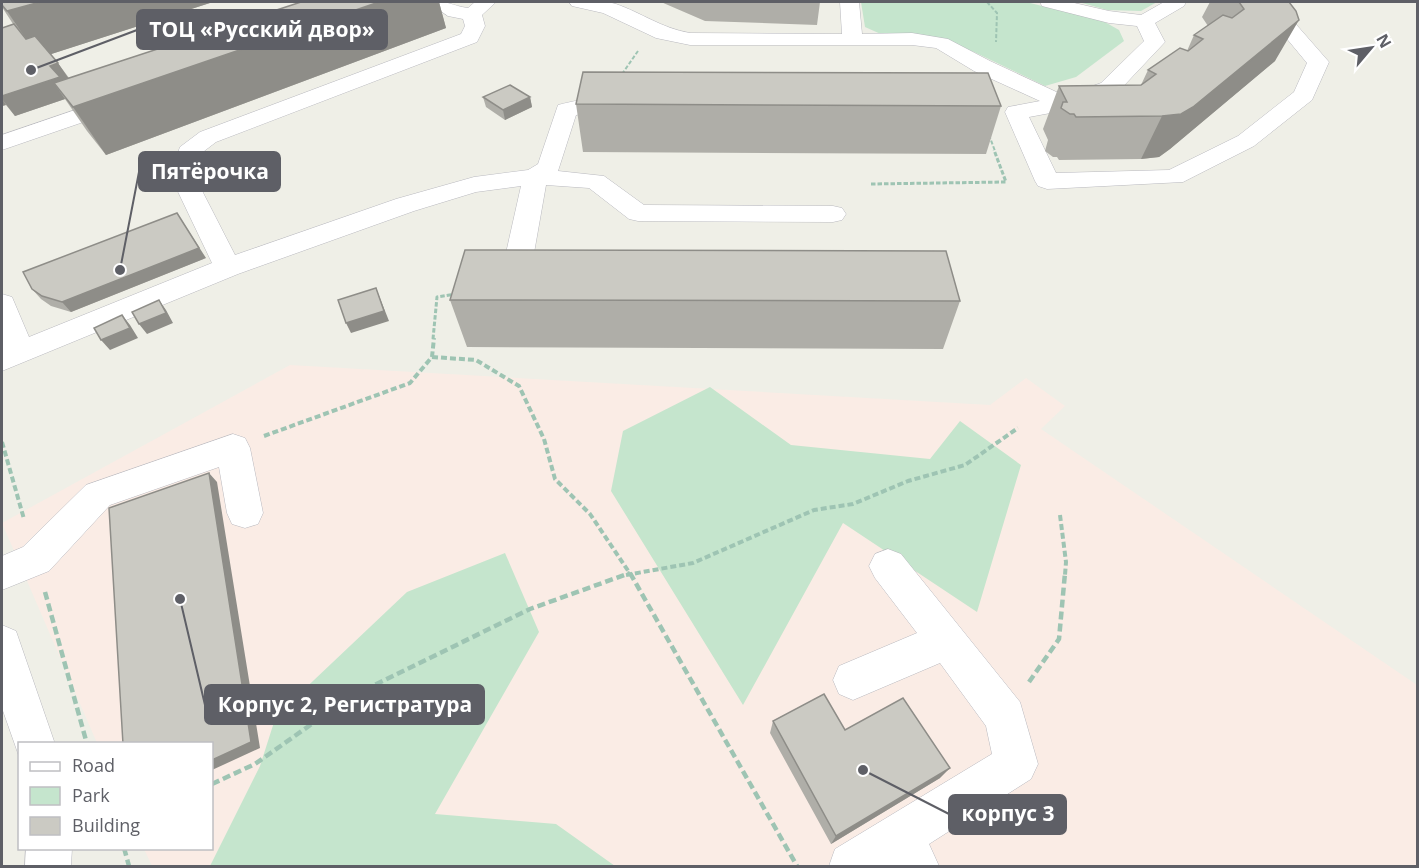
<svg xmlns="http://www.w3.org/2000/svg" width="1419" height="868" font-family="'Open Sans',sans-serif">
  <rect width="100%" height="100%" fill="#efefe7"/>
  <path fill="#faece5" d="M290 365 990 405 1026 378 1065 406 1041 429 1417 685V866H152L144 849 212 848V744L97 743 2 523Z"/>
  <path fill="#c5e5cd" d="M861 2H1026L1103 21 1119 30 1124 41 1076 77 1045 86 974 52 935 38 883 35 865 27Z
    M1079 2H1157L1141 11 1107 10Z
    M710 387 791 445 930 459 960 421 1021 465 977 612 843 523 743 705 611 491 623 431Z
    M505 553 539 632 435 814 556 824 615 866H210L260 766 276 716 407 592Z"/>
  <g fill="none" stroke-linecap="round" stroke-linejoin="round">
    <g stroke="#b9b9bf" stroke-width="1">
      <path id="minor" d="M428 2C447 0 452 6 468 8L475 2H496L482 15 485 26 477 42 216 142 199 155 194 175 235 255 396 199 474 177 528 170 538 164 558 105C581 99 605 95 629 101L632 106 629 111C612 115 594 111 576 115L558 171 604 176 644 205 833 206 842 208 846 214 842 220 833 222 638 221 629 219 589 188 546 185 534 253 543 269 557 272 561 279 557 286 547 289 524 286 506 253 521 186 476 192 414 211 238 274 2 371V294L12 297 29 337 212 263 170 175 180 147 200 132 461 34 465 26 463 19 448 16Z
        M569 2C583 0 603 0 616 4 642 13 661 28 690 33L842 34 840 2H859L862 34 912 33 948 39 990 61 1065 96 1101 83 1144 41 1137 26 1109 23 1042 6 1040 2H1070L1109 11 1141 15 1164 2H1186L1184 6 1155 23 1165 42 1117 93 1072 109 1029 117 1056 173 1169 170 1238 136 1294 92 1307 63 1273 22 1241 6 1239 2H1262L1287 14 1329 62 1312 100 1254 146 1183 182 1047 189 1038 186 1035 181 1005 112 1008 107 1040 101 974 71 936 48 912 45H690L656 38 603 13 572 6Z
        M119 95 127 97 130 102 127 107 2 150V135Z
        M233 434 245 438 250 448 263 513 258 524 245 528 232 524 227 513 219 467 110 505 49 571 2 590V556L23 547 86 485Z
        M888 549 901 554 1020 702 1038 764 1031 779 929 844 939 866H829L835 849 992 754 986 726 940 663 853 700 839 694 833 680 839 666 917 633 875 578 869 566 875 554Z
        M2 625 16 631 55 744H20V759L2 708Z
        M26 848H72L71 866H25Z"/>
    </g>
    <path stroke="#9ec4b3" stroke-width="2" stroke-dasharray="4 2" stroke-linecap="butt" d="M987 2 997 13 996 42
      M622 74 638 51
      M989 135 995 151"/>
    <path stroke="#9ec4b3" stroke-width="3" stroke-dasharray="4.5 2" stroke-linecap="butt" d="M871 184 1006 182 994 150
      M433 339 437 297 456 294"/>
    <path stroke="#9ec4b3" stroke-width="4" stroke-dasharray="6 3" stroke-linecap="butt" d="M432 357 476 360 519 386 544 439 555 479 590 514 631 575
      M264 436 410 383 432 357 434 338
      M2 442 24 519
      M1060 515 1066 562 1065 575
      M626 575 693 563 814 510 853 504 908 481 965 465 1018 428"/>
    <path stroke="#9ec4b3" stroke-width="4.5" stroke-dasharray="8 4" stroke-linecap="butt" d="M630 573 797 866
      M45 592 87 744
      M1029 682 1059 639 1065 573
      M212 784 255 764 350 697 530 609 630 573
      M124 848 129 866"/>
    <use href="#minor" fill="#fff" fill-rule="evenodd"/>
  </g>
  <path fill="#afaea8" d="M2 2H213L51 54 69 78 301 2H439L446 28 106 155 87 131 65 99 15 116 6 105 2 106V28L13 24 2 7Z
    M661 2H820L817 25 705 21Z
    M1210 2H1289L1275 61 1170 149 1159 157 1141 159 1059 160 1057 157H1053L1045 151 1048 140 1043 129 1059 86 1141 85 1148 70 1187 51 1194 35 1208 26 1202 17Z
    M483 97H530L532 107 505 120 486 107Z
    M576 104 1001 106 986 154 583 152Z
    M206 258 71 312 51 306 41 299 32 289Z
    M450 300 960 301 943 349 467 347Z
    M773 721 845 730 940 778 831 844 770 733Z"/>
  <path fill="#8e8d88" d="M40 2H213L39 58 7 11Z
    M379 2H439L446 28 106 155 73 107Z
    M1299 20 1275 61 1170 149 1159 157 1141 159 1162 116Z
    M58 63 71 82 54 83 65 99 15 116 2 99V96L50 66Z
    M530 97 532 107 505 120 503 110Z
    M2 99 6 105 2 106Z
    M177 213 206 258 71 312 62 302Z
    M376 288 389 321 351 333 346 323Z
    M159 300 166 310 173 323 147 334 139 324Z
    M122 315 130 325 138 338 110 350 101 340Z
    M209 473 217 482 260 748 212 770Z
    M950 768 940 778 831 844 836 836Z"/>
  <path fill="#cbcac3" stroke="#8e8d88" stroke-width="1.5" d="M2 2H40L7 11 2 5Z
    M301 2H379L73 107 54 83Z
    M1239 2H1289L1296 11 1299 20 1193 107 1181 114 1162 116 1076 117 1074 114H1070L1061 108 1063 102H1067L1059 86 1141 85 1156 74 1148 70 1180 48 1188 51 1203 39 1194 35 1223 15 1232 18 1244 9Z
    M14 24 26 39 35 36 58 63 50 66 60 77 2 96V28Z
    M583 72 988 73 1001 106 576 104Z
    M510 85 530 97 503 110 483 97Z
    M177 213 199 248 62 302 42 296 32 289 23 272Z
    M465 250 946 251 960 301 450 300Z
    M376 288 384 311 346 323 338 300Z
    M159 300 166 313 139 324 132 312Z
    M122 315 130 328 101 340 94 328Z
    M209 473 251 742 212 760V744H123L109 508Z
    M824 694 845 730 903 698 950 768 836 836 773 721Z"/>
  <path fill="none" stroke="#5e5f66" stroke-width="2" d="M31 70L137 30M120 270L139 172M180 599L205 705M863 770L949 814"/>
  <g fill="#5e5f66" stroke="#fff" stroke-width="2">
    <circle cx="31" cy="70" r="6"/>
    <circle cx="120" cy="270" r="6"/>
    <circle cx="180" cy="599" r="6"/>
    <circle cx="863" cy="770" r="6"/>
  </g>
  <g fill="#5e5f66" stroke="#5e5f66" stroke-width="2">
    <rect x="137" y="10" width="250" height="39" rx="6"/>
    <rect x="139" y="152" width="141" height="39" rx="6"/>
    <rect x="205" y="685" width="279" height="39" rx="6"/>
    <rect x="949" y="795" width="117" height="39" rx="6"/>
  </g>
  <g font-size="21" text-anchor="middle" font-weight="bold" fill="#fff">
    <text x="262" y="37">ТОЦ «Русский двор»</text>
    <text x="210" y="179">Пятёрочка</text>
    <text x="345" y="712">Корпус 2, Регистратура</text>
    <text x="1008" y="821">корпус 3</text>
  </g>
  <rect width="1419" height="868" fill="none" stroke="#5e5f66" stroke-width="6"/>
  <rect x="18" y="742" width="195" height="108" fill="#ffffff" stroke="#bfbfc2" stroke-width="1.5"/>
  <rect x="30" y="762" width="30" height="9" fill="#ffffff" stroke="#bfbfc2" stroke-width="1.5"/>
  <text x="72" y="772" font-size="18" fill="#5e5f66">Road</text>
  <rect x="30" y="787" width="30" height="18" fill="#c5e5cd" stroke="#bfbfc2" stroke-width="1.5"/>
  <text x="72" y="802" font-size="18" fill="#5e5f66">Park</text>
  <rect x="30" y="817" width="30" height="18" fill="#cbcac3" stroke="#bfbfc2" stroke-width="1.5"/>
  <text x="72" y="832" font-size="18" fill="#5e5f66">Building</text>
  <g transform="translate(1371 48) rotate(61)" stroke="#ffffff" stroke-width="4.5" paint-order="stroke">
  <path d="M0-4.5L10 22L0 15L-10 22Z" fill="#5e5f66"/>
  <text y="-9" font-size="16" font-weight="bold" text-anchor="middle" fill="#5e5f66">N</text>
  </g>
</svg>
